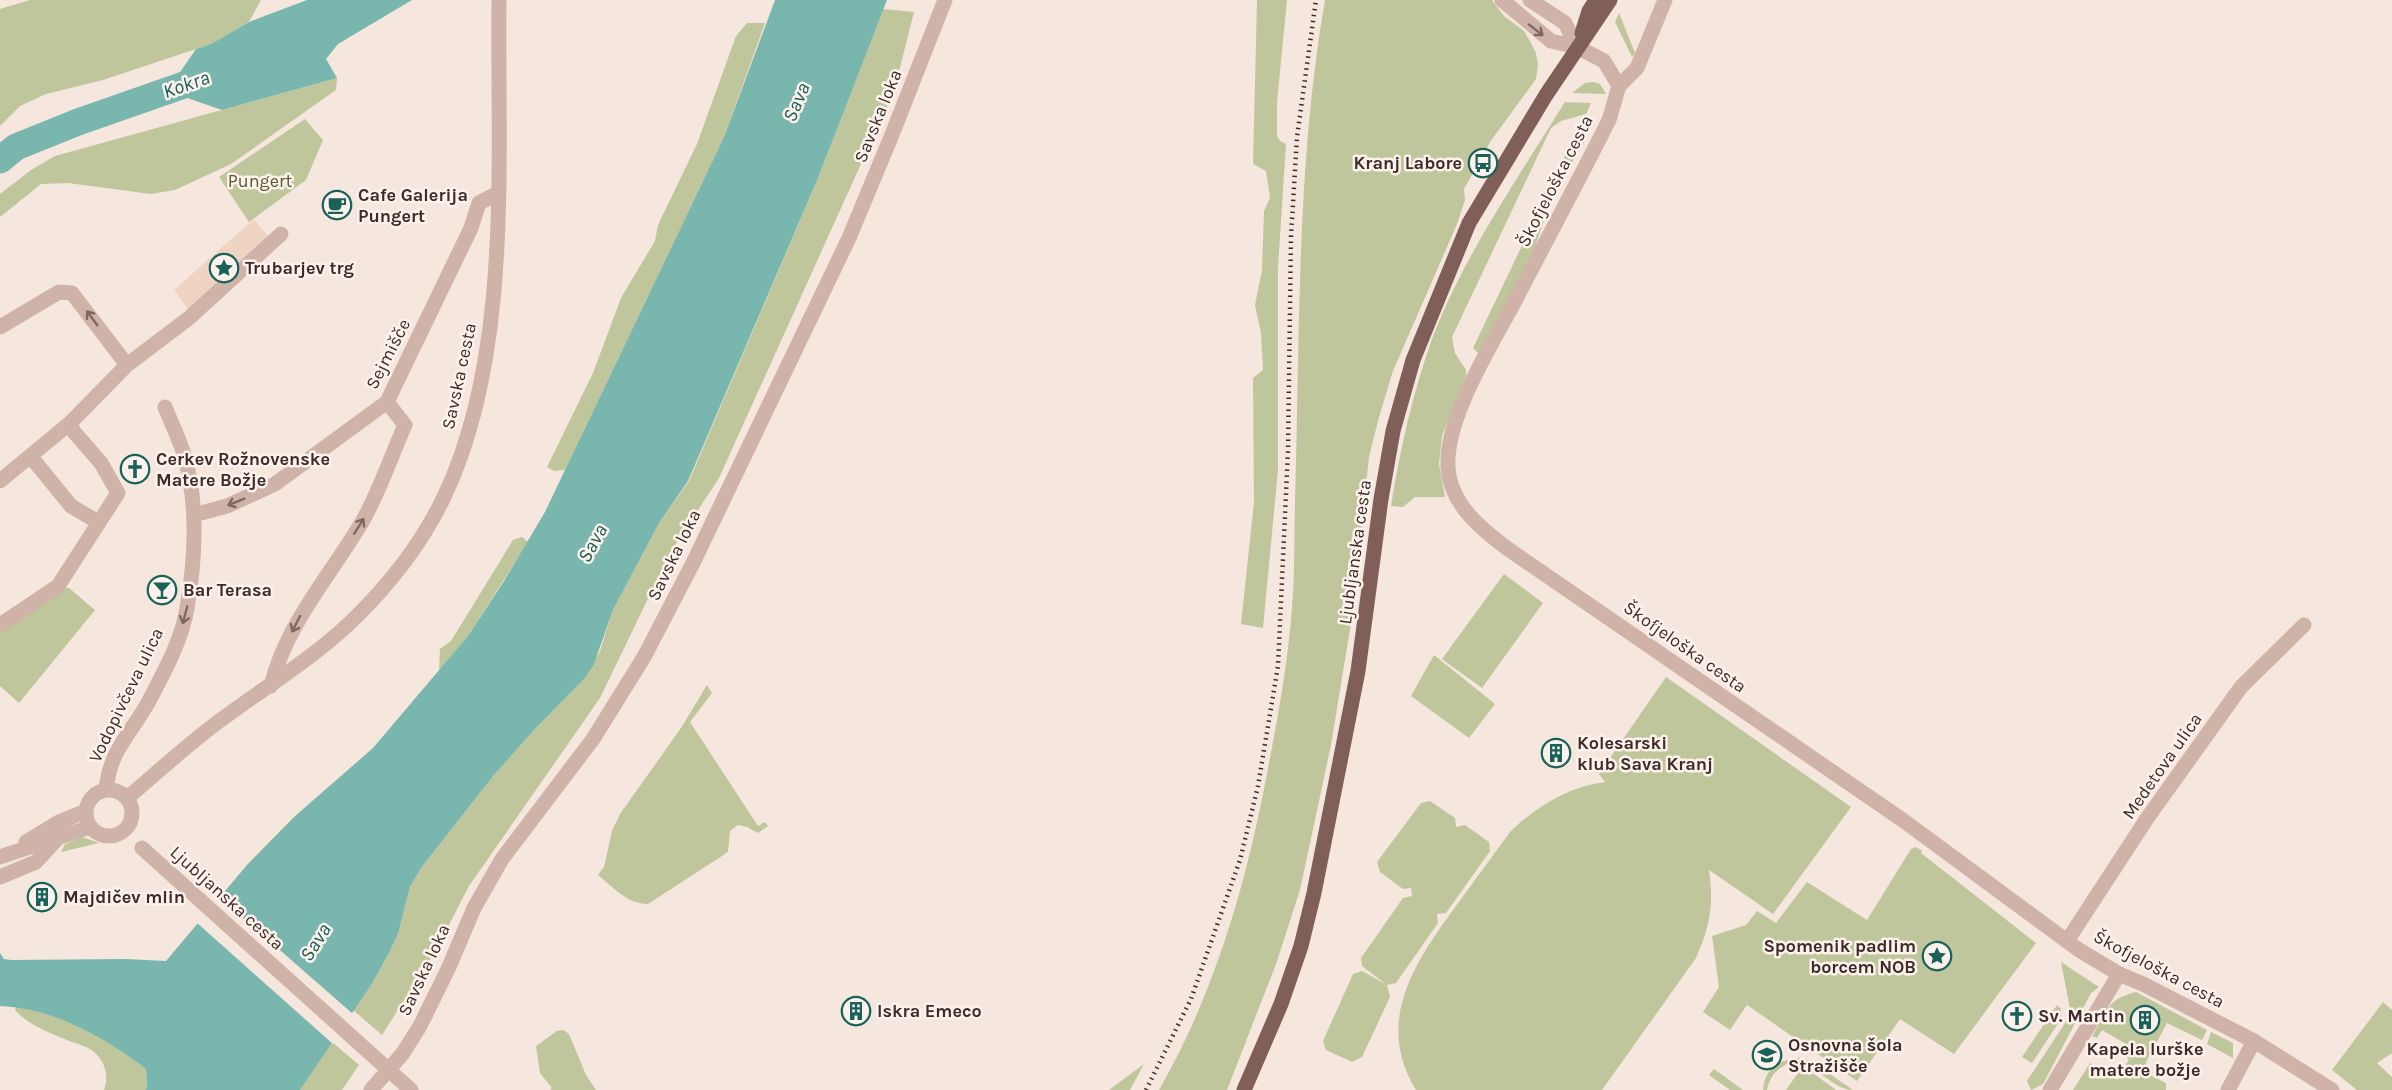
<svg xmlns="http://www.w3.org/2000/svg" width="2392" height="1090" font-family="Karla,sans-serif">
  <rect width="100%" height="100%" fill="#f5e6de"/>
  <path fill="#bfc69c" d="M30 0H261L249 22 211 44 103 80 46 94 20 106 0 126V9Z
    M1257 0H1287L1277 102V136L1280 141 1286 144 1278 268V470L1263 628 1241 624 1254 502 1253 378 1263 370 1261 333 1255 305 1262 270 1264 211 1270 198 1266 171 1253 164Z
    M1325 0H1492L1504 16 1524 31 1531 43 1536 53 1538 65 1536 79 1490 142 1464 189 1465 200 1457 224 1393 371 1379 417 1369 457 1351 623 1331 745 1300 890 1276 964 1227 1090H1159C1217 989 1248 877 1269 763 1279 712 1288 660 1292 608 1295 573 1294 537 1295 502 1300 334 1296 166 1325 0Z
    M883 9 914 12 894 91 719 478 670 553 600 698 469 886 436 950 382 1035 353 1010 373 982 389 953 398 934 410 887 421 868 494 775 533 731 585 678 600 651 613 610 659 523 689 481 818 178Z
    M1619 13 1635 53 1632 57 1615 22Z
    M747 23H765L724 137 565 470 554 471 547 467 593 373 621 298 655 241 658 225 697 144 736 36Z
    M337 78 336 90 231 164 175 190 151 194 68 183 41 184 0 217V194L31 170 55 156Z
    M1593 82 1600 84 1606 94 1572 93 1585 83Z
    M1565 102 1591 103 1586 114 1561 121 1551 128 1452 337 1455 353 1466 370V376L1442 436 1439 464 1445 497H1415L1403 507 1391 506C1400 450 1412 396 1431 342 1462 258 1518 178 1565 102Z
    M305 119 323 140 306 180 249 222 219 177Z
    M1581 136 1586 139 1560 182 1557 181 1550 195 1552 197 1534 250 1479 354 1473 348 1573 139Z
    M522 537 528 542 468 636 439 671 440 649 451 641 513 540Z
    M1504 574 1543 603 1482 688 1442 659Z
    M62 587 69 588 95 610 19 703 0 686V631Z
    M1434 655 1495 704 1469 738 1411 696Z
    M1666 677 1851 807 1773 914 1709 870C1714 905 1710 926 1696 958L1602 1090H1416C1374 1021 1415 962 1456 906 1474 881 1492 857 1510 832 1537 806 1568 787 1605 782L1599 774Z
    M707 685 712 693 690 722 758 826 765 822 768 826 758 833 747 827 738 825 730 831 728 852 648 904C627 904 613 887 598 875L604 867 612 831 620 814 681 728Z
    M1430 801 1455 818 1456 827 1465 825 1489 842 1490 851 1446 913 1437 914 1438 923 1396 983 1387 985 1390 997 1362 1057 1352 1062 1326 1050 1323 1041 1353 974 1362 971 1387 985 1362 966 1361 958 1403 898 1412 896 1411 888 1403 889 1380 872 1377 862 1421 803Z
    M82 837 99 843 61 852 65 844Z
    M1916 847 1922 851 1921 853 2036 943 1954 1054 1900 1019 1857 1081 1747 1005 1730 1030 1703 1012 1719 987 1712 936 1746 925 1757 911 1776 923 1807 882 1867 920 1911 849Z
    M2061 962 2099 987 2091 993 2043 1084 2031 1090 2027 1081 2071 1014Z
    M2136 992 2207 1030 2202 1040 2167 1023 2146 1062 2148 1074 2166 1083V1090H2073L2090 1063 2118 1080 2129 1059 2121 1053 2126 1044 2102 1030 2097 1038 2092 1036C2106 1012 2107 999 2136 992Z
    M2383 1002 2392 1010V1053L2377 1063 2392 1077V1090H2357L2332 1070Z
    M2057 1005 2061 1009V1019L2032 1063 2022 1057Z
    M16 1006C63 1014 109 1040 146 1069L147 1083 146 1090H104C110 1075 104 1058 90 1049 85 1046 78 1044 72 1042 53 1034 29 1026 15 1010Z
    M563 1030 569 1034 586 1075 596 1090H550L552 1088 540 1073 536 1046 557 1031Z
    M2211 1032 2233 1043V1058L2207 1044Z
    M331 1041 359 1065 342 1090H300Z
    M1799 1058 1811 1061 1853 1090C1833 1090 1818 1064 1791 1062 1778 1068 1770 1075 1767 1090H1763C1764 1069 1780 1059 1799 1058Z
    M1144 1064 1130 1090H1109Z
    M1803 1066 1836 1090H1786Z
    M1714 1069 1743 1090H1730L1709 1075Z"/>
  <path fill="#efd4c3" d="M254 219 275 245 193 316 174 290Z"/>
  <path fill="#79b6ae" d="M307 0H412L338 44 326 59 337 78 222 110 167 91 196 49 211 44 249 22Z
    M775 0H887L818 178 688 481 659 523 613 610 594 664 585 678 533 731 494 775 421 868 410 887 398 934 389 953 373 982 300 1090H146L147 1083 146 1069C104 1037 53 1008 0 1006V953L4 959 11 960 125 959 166 961 247 865 294 817 373 748 468 636 504 581 545 512 565 470 724 137Z"/>
  <path fill="#f5e6de" d="M218 896 353 1014 333 1044 196 922Z"/>
  <g fill="none" stroke-linecap="round" stroke-linejoin="round">
    <path stroke="#79b6ae" stroke-width="27" d="M0 160 16 147 78 122 201 79"/>
    <path stroke="#cfb3a8" stroke-width="15" d="M1619 86 1637 68 1665 0
      M0 327 59 292 72 293 127 365
      M31 457 71 506 98 522
      M0 481 70 423 127 365 189 318 281 234
      M194 515 227 506 275 484 387 402 471 228 479 203 498 193
      M0 625 58 586 118 493 101 463 74 432 70 423
      M271 686C286 624 330 576 362 522 379 493 391 456 405 425L387 402
      M86 813a23 23 0 1 1 46 0a23 23 0 1 1-46 0Z
      M106 790C110 749 131 734 149 701 164 672 182 640 187 608 195 561 198 508 186 462 182 444 172 425 165 407
      M127 798C158 772 189 743 222 719 268 685 317 656 358 615 392 581 423 541 444 497 513 353 497 156 499 0
      M26 842 59 822 86 811
      M0 857 90 827
      M0 877 36 862 59 837
      M2067 941 2148 817 2241 687 2304 625
      M371 1090 403 1053 420 1026 449 967 474 908 502 859 593 739 644 657 693 563 849 238 891 137 945 0
      M2050 1090 2119 974
      M2228 1090 2254 1041"/>
    <path stroke="#cfb3a8" stroke-width="15" d="M1502 0 1551 41 1577 47 1604 61 1619 86 1609 120C1579 180 1547 239 1516 299 1493 343 1445 417 1448 467 1450 504 1481 529 1508 549L1904 821 2079 950 2119 974 2143 984 2254 1041 2332 1090
      M1530 0 1565 23 1577 47"/>
    <path stroke="#7f5f58" stroke-width="15" d="M1582 33 1589 11 1596 0
      M1244 1090 1281 1004 1301 946 1314 893 1358 671 1381 499 1393 431 1413 360 1469 223 1546 95 1610 0"/>
    <path stroke="#3b2c29" stroke-width="4.5" stroke-dasharray="1.5 4.5" stroke-linecap="butt" d="M1146 1090 1191 999 1240 860 1258 786 1278 666 1288 450 1291 236 1297 137 1316 0"/>
    <path stroke="#cfb3a8" stroke-width="15" d="M142 848 411 1090"/>
  </g>
  <defs><path id="oneway-shaft" d="M-6 0H5M1.5-3L5.5 0L1.5 3" fill="none" stroke-width="1.6" stroke-linecap="round" stroke-linejoin="round" transform="scale(1.5)"/></defs>
  <g stroke="#7e6962">
    <use href="#oneway-shaft" transform="translate(1536 30) rotate(38)"/>
    <use href="#oneway-shaft" transform="translate(92 318) rotate(-127)"/>
    <use href="#oneway-shaft" transform="translate(236 502) rotate(158)"/>
    <use href="#oneway-shaft" transform="translate(359 526) rotate(-58)"/>
    <use href="#oneway-shaft" transform="translate(185 615) rotate(105)"/>
    <use href="#oneway-shaft" transform="translate(296 624) rotate(117)"/>
  </g>
  <defs>
    <g id="bus-ring" transform="scale(1.5)"><circle r="9.5" fill="#fcf1eb" stroke="#19625a" stroke-width="1.5"/><path d="M-5-6H5V4H4V6H2V4H-2V6H-4V4H-5ZM-3.5-4V0h7V-4ZM-3.5 1.2v1.5H-2V1.2ZM2 1.2v1.5H3.5V1.2Z" fill="#19625a"/></g>
    <g id="cafe-ring" transform="scale(1.5)"><circle r="9.5" fill="#fcf1eb" stroke="#19625a" stroke-width="1.5"/><path d="M-5.5-4.5H6V0H3Q3 3.5 0 3.5H-2.5Q-5.5 3.5-5.5 0ZM3-3.2v2h1.7v-2ZM-6 4.5H4V6H-6Z" fill="#19625a"/></g>
    <g id="sight-ring" transform="scale(1.5)"><circle r="9.5" fill="#fcf1eb" stroke="#19625a" stroke-width="1.5"/><path d="M0-6L1.8-2.2L6-1.7L2.9 1.2L3.7 5.4L0 3.3L-3.7 5.4L-2.9 1.2L-6-1.7L-1.8-2.2Z" fill="#19625a"/></g>
    <g id="church-ring" transform="scale(1.5)"><circle r="9.5" fill="#fcf1eb" stroke="#19625a" stroke-width="1.5"/><path d="M-1.2-6h2.4v3.5h3.3v2.4h-3.3V6h-2.4V-.1h-3.3v-2.4h3.3Z" fill="#19625a"/></g>
    <g id="bar-ring" transform="scale(1.5)"><circle r="9.5" fill="#fcf1eb" stroke="#19625a" stroke-width="1.5"/><path d="M-6-5H6L.8 .8V4.5H3.5V6h-7V4.5H-.8V.8Z" fill="#19625a"/></g>
    <g id="building-ring" transform="scale(1.5)"><circle r="9.5" fill="#fcf1eb" stroke="#19625a" stroke-width="1.5"/><path d="M-4-6H4V6H1V3H-1V6H-4ZM-2.5-4.3h1.7v1.8h-1.7ZM.8-4.3h1.7v1.8H.8ZM-2.5-1h1.7V.8h-1.7ZM.8-1h1.7V.8H.8Z" fill="#19625a"/></g>
    <g id="school-ring" transform="scale(1.5)"><circle r="9.5" fill="#fcf1eb" stroke="#19625a" stroke-width="1.5"/><path d="M0-5L7-2L0 1L-7-2ZM-4 1L0 2.5L4 1V4Q0 6-4 4Z" fill="#19625a"/></g>
  </defs>
  <g fill-rule="evenodd">
    <use href="#bus-ring" x="1483" y="163"/>
    <use href="#cafe-ring" x="337" y="205"/>
    <use href="#sight-ring" x="224" y="268"/>
    <use href="#church-ring" x="135" y="469"/>
    <use href="#bar-ring" x="162" y="590"/>
    <use href="#building-ring" x="1556" y="753"/>
    <use href="#building-ring" x="42" y="897"/>
    <use href="#sight-ring" x="1937" y="956"/>
    <use href="#building-ring" x="856" y="1011"/>
    <use href="#church-ring" x="2017" y="1016"/>
    <use href="#building-ring" x="2145" y="1020"/>
    <use href="#school-ring" x="1767" y="1055"/>
  </g>
  <g text-anchor="middle" stroke-width="5" stroke-linejoin="round" paint-order="stroke">
    <g font-size="18" fill="#3b2c29" stroke="#fcf1eb">
      <text transform="translate(878 116) rotate(-68)" y="6">Savska loka</text>
      <text transform="translate(1555 181) rotate(-63)" y="6">Škofjeloška cesta</text>
      <text transform="translate(388 354) rotate(-63)" y="6">Sejmišče</text>
      <text transform="translate(459 376) rotate(-78)" y="6">Savska cesta</text>
      <text transform="translate(1355 552) rotate(-82)" y="6">Ljubljanska cesta</text>
      <text transform="translate(674 555) rotate(-64)" y="6">Savska loka</text>
      <text transform="translate(1685 647) rotate(35)" y="6">Škofjeloška cesta</text>
      <text transform="translate(126 695) rotate(-64)" y="6">Vodopivčeva ulica</text>
      <text transform="translate(2162 766) rotate(-55)" y="6">Medetova ulica</text>
      <text transform="translate(227 898) rotate(42)" y="6">Ljubljanska cesta</text>
      <text transform="translate(2159 969) rotate(28)" y="6">Škofjeloška cesta</text>
      <text transform="translate(424 970) rotate(-65)" y="6">Savska loka</text>
    </g>
    <g font-size="18" font-weight="bold" fill="#3b2c29" stroke="#fcf1eb" text-anchor="start">
      <text x="1462" y="169" text-anchor="end">Kranj Labore</text>
      <text x="358" y="201">Cafe Galerija<tspan x="358" dy="21">Pungert</tspan></text>
      <text x="245" y="274">Trubarjev trg</text>
      <text x="156" y="465">Cerkev Rožnovenske<tspan x="156" dy="21">Matere Božje</tspan></text>
      <text x="183" y="596">Bar Terasa</text>
      <text x="1577" y="749">Kolesarski<tspan x="1577" dy="21">klub Sava Kranj</tspan></text>
      <text x="63" y="903">Majdičev mlin</text>
      <text x="1916" y="952" text-anchor="end">Spomenik padlim<tspan x="1916" dy="21">borcem NOB</tspan></text>
      <text x="877" y="1017">Iskra Emeco</text>
      <text x="2038" y="1022">Sv. Martin</text>
      <text x="1788" y="1051">Osnovna šola<tspan x="1788" dy="21">Stražišče</tspan></text>
      <text x="2145" y="1055" text-anchor="middle">Kapela lurške<tspan x="2145" dy="21">matere božje</tspan></text>
    </g>
    <g font-size="18" fill="#525c2a" stroke="#fcf1eb">
      <text x="260" y="187">Pungert</text>
    </g>
    <g font-size="20" font-style="italic" fill="#19625a" stroke="#fcf1eb">
      <text transform="translate(186 84) rotate(-19)" y="7">Kokra</text>
      <text transform="translate(796 102) rotate(-67)" y="7">Sava</text>
      <text transform="translate(592 543) rotate(-61)" y="7">Sava</text>
      <text transform="translate(315 942) rotate(-58)" y="7">Sava</text>
    </g>
  </g>
</svg>
